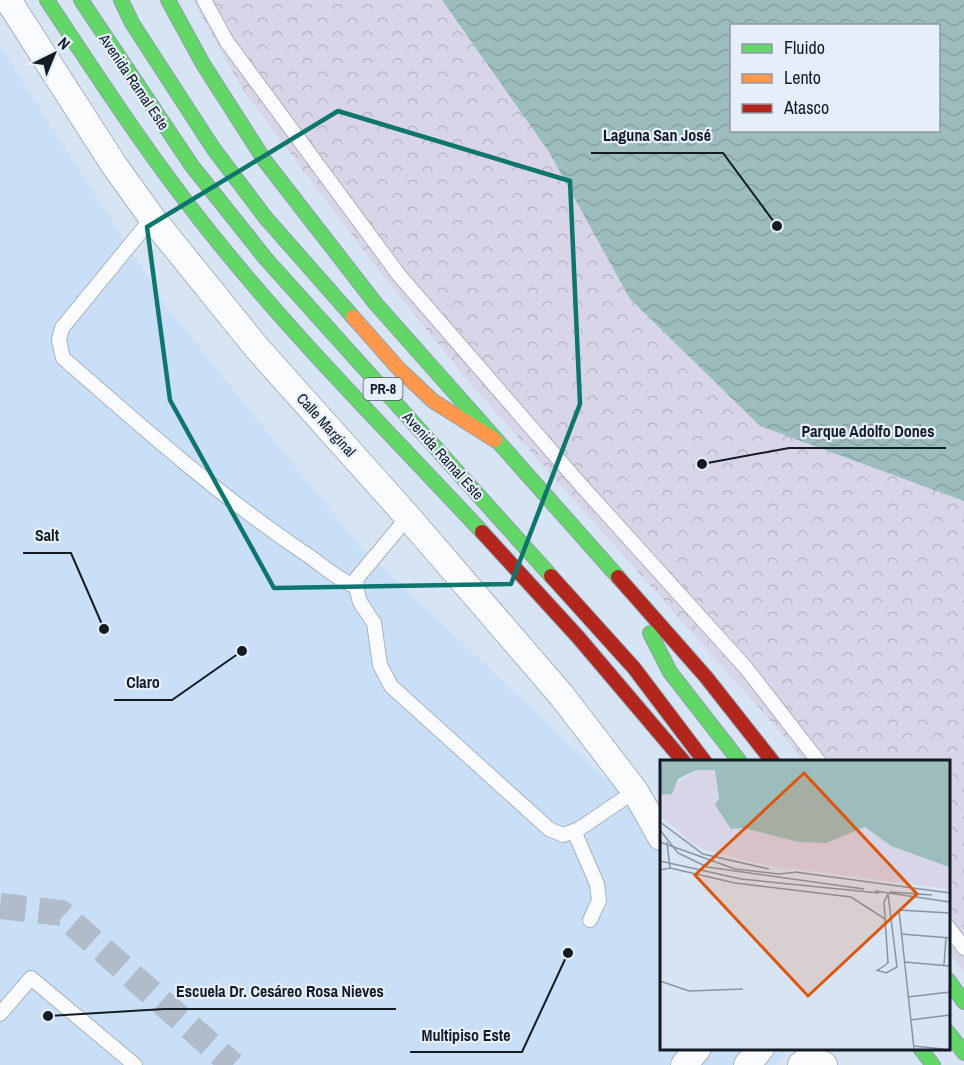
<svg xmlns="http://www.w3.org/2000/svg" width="964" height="1065" font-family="'Archivo Narrow',sans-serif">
  <defs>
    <pattern id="park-crowns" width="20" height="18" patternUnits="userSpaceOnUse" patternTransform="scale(1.5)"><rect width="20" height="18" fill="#d9d5e8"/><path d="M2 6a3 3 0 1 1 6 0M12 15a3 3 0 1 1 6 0" fill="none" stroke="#b9b6c7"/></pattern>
    <pattern id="water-waves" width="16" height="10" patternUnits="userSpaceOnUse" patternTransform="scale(1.5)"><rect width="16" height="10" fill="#9dbdbd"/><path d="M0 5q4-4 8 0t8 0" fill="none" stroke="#86a2a2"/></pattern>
  </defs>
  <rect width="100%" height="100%" fill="#d7e4f3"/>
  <path fill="#c9def7" d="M0 46 169 310 358 544 661 831V1048L787 1049 775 1065H0Z"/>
  <path fill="url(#park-crowns)" d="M193 0H442L550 152 630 299 760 426 964 501V973L948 951V762H804L782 734 468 381 373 263 242 89Z"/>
  <path fill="url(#water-waves)" fill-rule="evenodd" d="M442 0H964V501L760 426 630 299 549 152ZM732 26H938V130H732Z"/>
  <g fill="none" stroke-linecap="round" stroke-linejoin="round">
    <path stroke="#b0bcca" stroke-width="26" stroke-dasharray="26 13" stroke-linecap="butt" d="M0 906 61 913 233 1065"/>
    <g stroke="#a9b3be" stroke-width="16">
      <path id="lane" d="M204 0 227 42 399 275 580 484 746 668 819 762
        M152 218 62 328 59 340 63 358C142 427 219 496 306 554 325 567 334 577 356 587
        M408 517 357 578 356 587 360 602 374 623 380 665 391 686 549 829 563 835 579 829 635 791
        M574 831 597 884 599 901 590 920
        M948 927 964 948
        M0 1014 31 978 135 1065"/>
    </g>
    <g stroke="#a9b3be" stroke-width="28">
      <path id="street" d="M8 0 114 165 152 218 257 348 408 517 562 696 635 791 661 837
        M684 1065 698 1048
        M747 1065 761 1048
        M801 1065 806 1061H815L824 1065"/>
    </g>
    <g stroke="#8ca0ac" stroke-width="16">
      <path id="fast" d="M47 0C101 82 155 165 218 242 300 344 393 436 482 532
        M81 0 192 166 266 259 551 576
        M121 0 132 23 213 148 265 217 353 317
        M168 0 203 64 265 161 376 304 618 577
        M650 633 670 672 740 762
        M948 980 964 1002
        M948 1032 964 1053
        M920 1048 933 1065"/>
    </g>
    <g stroke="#8ca0ac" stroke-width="16">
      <path id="slow" d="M353 317 398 368 433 401 495 440"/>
    </g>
    <g stroke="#8ca0ac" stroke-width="16">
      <path id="jam" d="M482 532 578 637 684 762
        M551 576 634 668 705 762
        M618 577 706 677 773 762"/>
    </g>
    <use href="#lane" stroke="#f9fbfd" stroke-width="14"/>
    <use href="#street" stroke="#f9fbfd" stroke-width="26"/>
    <use href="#fast" stroke="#63d668" stroke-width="14"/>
    <use href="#slow" stroke="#ff974d" stroke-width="14"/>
    <use href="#jam" stroke="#b3261e" stroke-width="14"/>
  </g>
  <path fill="none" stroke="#0f766e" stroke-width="4.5" stroke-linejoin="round" d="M338 111 570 181 580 404 511 584 274 588 170 400 147 227Z"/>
  <g text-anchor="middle" stroke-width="4.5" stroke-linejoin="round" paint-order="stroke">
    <rect fill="#e5eef9" stroke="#525a64" stroke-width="1.5" x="363.5" y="378" width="39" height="22" rx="4.5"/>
    <g font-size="14" font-weight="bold" fill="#131b24">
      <text x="383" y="394">PR-8</text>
    </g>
    <g font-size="15" fill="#131b24" stroke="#e5eef9">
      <text transform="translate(134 82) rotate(56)" y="5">Avenida Ramal Este</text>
      <text transform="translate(326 425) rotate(48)" y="5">Calle Marginal</text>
      <text transform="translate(443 456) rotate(48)" y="5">Avenida Ramal Este</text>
    </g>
  </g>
  <g transform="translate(660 760)">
    <rect width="290" height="290" fill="#d7e4f3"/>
    <path d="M55 9 59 39 71 69 84 68 138 82 166 83 205 67 231 86 289 107V129L105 105 48 91 29 81 0 55V35L36 10Z" fill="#d9d5e8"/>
    <path d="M0 1H289V107L231 86 205 67 166 83 138 82 84 68 71 69 55 45 59 39 55 10H36L18 19 12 34 0 35Z" fill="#9dbdbd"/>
    <path fill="none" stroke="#8994a0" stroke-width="1.5" d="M0 62 43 94 109 109M0 70 18 93 47 107 204 129M0 82 75 109 119 114 138 112M7 82 10 108M0 101 81 119 219 133M0 110 10 108 75 123 191 137 225 159M135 112 290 133M215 131 290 142M230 132 272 135M241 174 290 178M244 202 290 206M284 205 286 178M216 210 226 213 237 207 228 134M218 210 228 203 224 142 228 134M0 221 29 231 83 229M248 237 290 232M250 260 290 255M253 286 283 289M254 289 239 150 290 153"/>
    <path fill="#dd560d" fill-opacity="0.15" stroke="#dd560d" stroke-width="3" d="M144 13 257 134 148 236 35 115Z"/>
    <rect width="290" height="290" fill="none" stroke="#131b24" stroke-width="3"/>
  </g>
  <path fill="none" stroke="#131b24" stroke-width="2" d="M777 226L723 153H591M702 464L789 448H946M104 629L71 553H23M242 651L172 700H114M48 1016L164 1009H396M568 953L522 1052H410"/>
  <g fill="#131b24" stroke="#e5eef9" stroke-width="2">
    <circle cx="777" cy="226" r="6"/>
    <circle cx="702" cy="464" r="6"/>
    <circle cx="104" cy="629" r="6"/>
    <circle cx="242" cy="651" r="6"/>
    <circle cx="48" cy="1016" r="6"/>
    <circle cx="568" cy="953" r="6"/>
  </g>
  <g font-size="16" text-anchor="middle" font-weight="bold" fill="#131b24" stroke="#e5eef9" stroke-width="4.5" stroke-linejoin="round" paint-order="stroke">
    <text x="657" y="141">Laguna San José</text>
    <text x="868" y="437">Parque Adolfo Dones</text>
    <text x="47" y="541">Salt</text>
    <text x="143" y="688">Claro</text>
    <text x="280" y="997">Escuela Dr. Cesáreo Rosa Nieves</text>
    <text x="466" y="1041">Multipiso Este</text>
  </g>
  <rect x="730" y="24" width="210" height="108" fill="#e5eef9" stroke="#919aa4" stroke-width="1.5"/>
  <rect x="742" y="44" width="30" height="9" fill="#63d668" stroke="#919aa4" stroke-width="1.5"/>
  <text x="784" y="54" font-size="18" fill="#131b24">Fluido</text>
  <rect x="742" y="74" width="30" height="9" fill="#ff974d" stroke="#919aa4" stroke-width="1.5"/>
  <text x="784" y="84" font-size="18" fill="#131b24">Lento</text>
  <rect x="742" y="104" width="30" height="9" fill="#b3261e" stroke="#919aa4" stroke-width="1.5"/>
  <text x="784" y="114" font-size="18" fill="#131b24">Atasco</text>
  <g transform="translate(54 54) rotate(43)" stroke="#e5eef9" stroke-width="4.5" paint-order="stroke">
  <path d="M0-4.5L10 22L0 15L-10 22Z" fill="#131b24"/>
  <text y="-9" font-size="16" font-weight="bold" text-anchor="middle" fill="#131b24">N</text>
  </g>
</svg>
